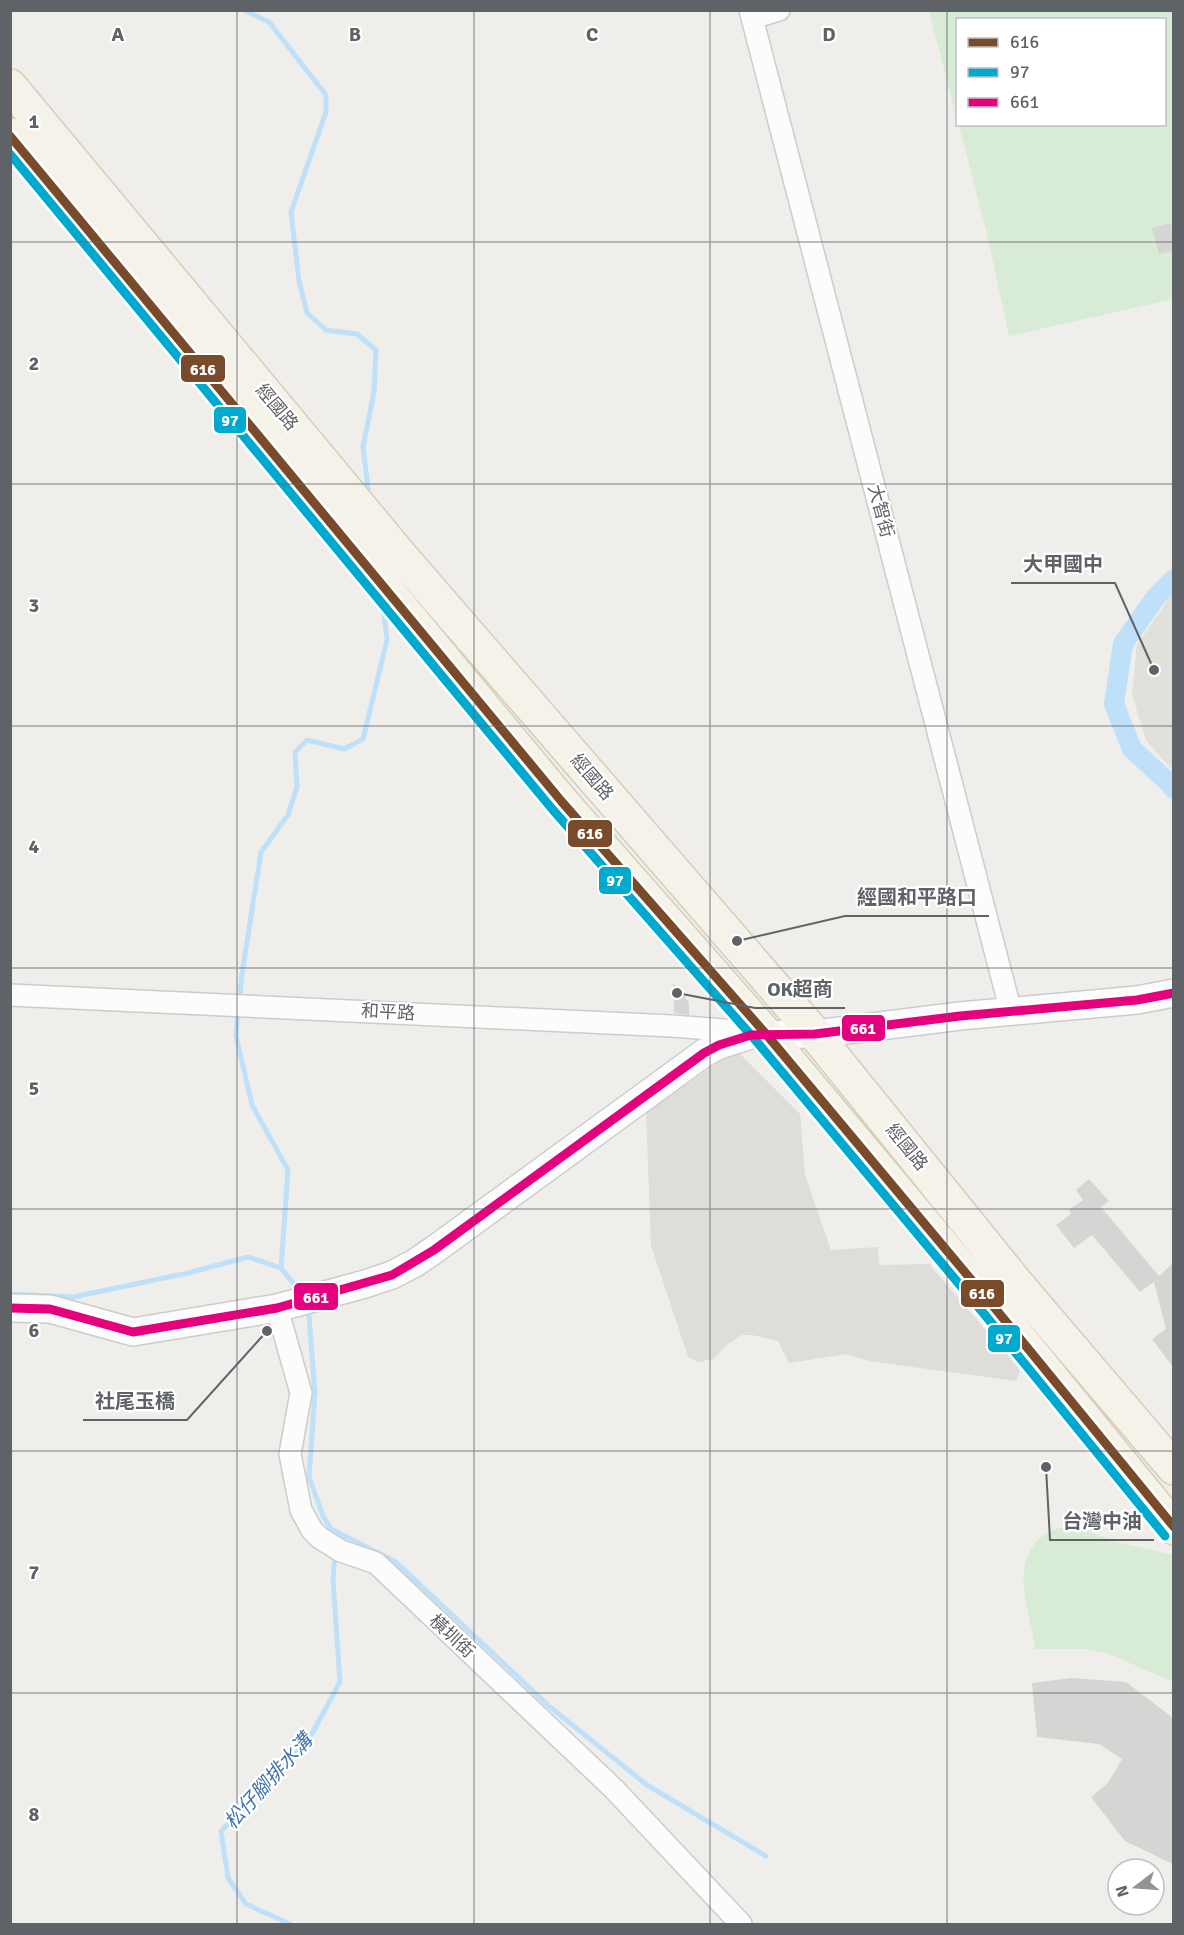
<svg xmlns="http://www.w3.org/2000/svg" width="1184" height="1935" font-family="Signika,'Noto Sans TC',sans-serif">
  <rect width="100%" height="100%" fill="#efeeea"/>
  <path fill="#dfddda" d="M736 1050 800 1114 805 1175 831 1250 878 1247 879 1265 929 1264 1020 1370 1016 1381 868 1361 847 1354 789 1363 778 1341 752 1335H742L725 1346 714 1359 698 1362 688 1357 651 1246 646 1112Z"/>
  <path fill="#e2e0da" d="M1173 593V771L1146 740 1132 695 1137 645Z"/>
  <path fill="#d8ebd6" d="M929 11H1173V299L1009 336 987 234 959 125 1164 124V20H958L957 119Z
    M1074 1526 1117 1542 1173 1555V1682L1107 1653 1085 1649H1035C1033 1629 1026 1610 1024 1590 1020 1555 1037 1527 1074 1526Z"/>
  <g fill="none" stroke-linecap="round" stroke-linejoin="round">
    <path stroke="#bfe0f9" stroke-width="5" d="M244 10 269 22 326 95V112L291 212 299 281 307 313 326 330 357 334 376 350 374 392 363 447 369 496
      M239 1002 242 974 261 852 288 815 297 787 295 752 307 740 344 749 363 739 387 640 383 608
      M238 1011 236 1036 252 1105 288 1170 281 1268 294 1284 299 1294
      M10 1294 73 1297 188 1273 248 1257 281 1268
      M305 1308 309 1316 315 1393 309 1477 323 1516 337 1539
      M331 1529 396 1562 550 1707 647 1785 766 1856
      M290 1924 246 1904 228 1878 221 1831 308 1741 340 1682 333 1580 335 1555"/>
    <path stroke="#bfe0f9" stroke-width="20" d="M1174 579 1155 598 1123 644 1114 704 1132 749 1168 782 1174 789"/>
  </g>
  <path fill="#d6d5d3" d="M1171 223 1173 251 1159 254 1152 228Z
    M673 983 689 1002V1015L674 1013Z
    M1089 1179 1109 1201 1101 1207 1159 1276 1173 1263V1367L1152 1339 1166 1329 1154 1282 1140 1292 1092 1235 1074 1248 1056 1225 1071 1214 1069 1210 1083 1200 1076 1190Z
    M1071 1678 1126 1682 1173 1718V1864L1125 1841 1091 1797 1108 1783 1122 1759 1099 1744 1037 1737 1032 1683Z"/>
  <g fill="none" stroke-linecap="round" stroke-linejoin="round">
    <g stroke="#cbcccc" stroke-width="24">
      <path id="minor" d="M750 10 1011 1012
        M752 18 779 10
        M10 995 672 1026 750 1032
        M277 1308 301 1393 290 1454 301 1510 312 1530 320 1538 341 1551 376 1563 614 1789 741 1924"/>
    </g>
    <g stroke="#cbcccc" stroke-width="30">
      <path id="tertiary" d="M10 1308 50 1309 133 1332 277 1308 365 1284 392 1275 415 1263 434 1250 704 1053 719 1045 751 1035 815 1034 960 1016 1137 1000 1174 993"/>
    </g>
    <g stroke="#d7ceb8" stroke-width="36">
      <path id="primary" d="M10 86 400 555 815 1034 1017 1284 1174 1468
        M10 135 562 802 766 1034 994 1307 1174 1528"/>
    </g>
    <use href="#minor" stroke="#fdfcfc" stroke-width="21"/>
    <use href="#tertiary" stroke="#fdfcfc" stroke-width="27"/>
    <use href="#primary" stroke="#f4f2e9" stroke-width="33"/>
    <g stroke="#fff" stroke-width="14">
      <path id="bus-1" d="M10 136 562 802 766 1034 994 1307 1174 1527"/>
    </g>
    <g stroke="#fff" stroke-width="14">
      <path id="bus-2" d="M10 154 553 810 757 1042 985 1315 1165 1536"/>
    </g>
    <g stroke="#fff" stroke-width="14">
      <path id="bus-3" d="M10 1308 50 1309 133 1332 277 1308 392 1275 434 1250 704 1053 719 1045 751 1035 815 1034 960 1016 1137 1000 1174 993"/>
    </g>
    <use href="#bus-1" stroke="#7a4b2a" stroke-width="9"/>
    <use href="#bus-2" stroke="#00a9ce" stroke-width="9"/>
    <use href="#bus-3" stroke="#e5007d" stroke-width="9"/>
  </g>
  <path fill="none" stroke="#5f6368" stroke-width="1.5" stroke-opacity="0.55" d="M237 10V1924M474 10V1924M710 10V1924M947 10V1924M10 242H1174M10 484H1174M10 726H1174M10 968H1174M10 1209H1174M10 1451H1174M10 1693H1174"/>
  <g text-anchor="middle" stroke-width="4.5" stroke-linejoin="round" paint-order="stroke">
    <g font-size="18" fill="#5f6368" stroke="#fff">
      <text transform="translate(277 407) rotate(50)" y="6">經國路</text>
      <text transform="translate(881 511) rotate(75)" y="6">大智街</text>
      <text transform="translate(592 777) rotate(49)" y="6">經國路</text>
      <text transform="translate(388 1012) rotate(3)" y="6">和平路</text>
      <text transform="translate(907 1147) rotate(51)" y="6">經國路</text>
      <text transform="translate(452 1636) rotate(43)" y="6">橫圳街</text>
    </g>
    <g font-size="20" font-style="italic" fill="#4174aa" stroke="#fff">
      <text transform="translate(268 1781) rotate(-48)" y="7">松仔腳排水溝</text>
    </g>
  </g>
  <g font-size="20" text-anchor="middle" font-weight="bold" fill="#5f6368" stroke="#fff" stroke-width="4.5" stroke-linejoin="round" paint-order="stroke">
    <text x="118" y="41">A</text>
    <text x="355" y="41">B</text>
    <text x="592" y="41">C</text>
    <text x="829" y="41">D</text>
    <text x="34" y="128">1</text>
    <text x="34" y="370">2</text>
    <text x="34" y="612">3</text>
    <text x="34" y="853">4</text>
    <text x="34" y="1095">5</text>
    <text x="34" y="1337">6</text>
    <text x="34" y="1579">7</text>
    <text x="34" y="1821">8</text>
  </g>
  <path fill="none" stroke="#5f6368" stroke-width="2" d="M1154 670L1115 583H1011M737 941L845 916H989M677 993L755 1008H845M267 1331L187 1420H83M1046 1467L1050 1540H1154"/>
  <g fill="#5f6368" stroke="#fff" stroke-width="2">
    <circle cx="1154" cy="670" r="6"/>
    <circle cx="737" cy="941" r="6"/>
    <circle cx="677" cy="993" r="6"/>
    <circle cx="267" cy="1331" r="6"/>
    <circle cx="1046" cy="1467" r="6"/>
  </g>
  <g font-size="20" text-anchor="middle" font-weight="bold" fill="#5f6368" stroke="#fff" stroke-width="4.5" stroke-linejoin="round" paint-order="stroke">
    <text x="1063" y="571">大甲國中</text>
    <text x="917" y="904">經國和平路口</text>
    <text x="800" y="996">OK超商</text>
    <text x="135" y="1408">社尾玉橋</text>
    <text x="1102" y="1528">台灣中油</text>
  </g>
  <g stroke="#fff" stroke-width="2">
    <rect x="180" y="354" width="46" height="29" rx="6" fill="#7a4b2a"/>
    <rect x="213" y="406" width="34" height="28" rx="6" fill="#00a9ce"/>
    <rect x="567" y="819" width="46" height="29" rx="6" fill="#7a4b2a"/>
    <rect x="598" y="866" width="34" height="29" rx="6" fill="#00a9ce"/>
    <rect x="841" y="1014" width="45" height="28" rx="6" fill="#e5007d"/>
    <rect x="960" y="1279" width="45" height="29" rx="6" fill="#7a4b2a"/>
    <rect x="293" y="1282" width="46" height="29" rx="6" fill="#e5007d"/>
    <rect x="987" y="1324" width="34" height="29" rx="6" fill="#00a9ce"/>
  </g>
  <g font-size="16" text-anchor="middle" font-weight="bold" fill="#fff">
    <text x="203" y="375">616</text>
    <text x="230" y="426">97</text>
    <text x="590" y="839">616</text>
    <text x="615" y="886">97</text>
    <text x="863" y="1034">661</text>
    <text x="982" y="1299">616</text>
    <text x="316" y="1303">661</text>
    <text x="1004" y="1344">97</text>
  </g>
  <rect width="1184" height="1935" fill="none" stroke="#5f6368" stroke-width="24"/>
  <rect x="956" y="18" width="210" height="108" fill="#ffffff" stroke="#bfc1c3" stroke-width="1.5"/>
  <rect x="968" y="38" width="30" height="9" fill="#7a4b2a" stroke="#bfc1c3" stroke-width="1.5"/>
  <text x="1010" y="48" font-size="18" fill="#5f6368">616</text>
  <rect x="968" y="68" width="30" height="9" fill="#00a9ce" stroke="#bfc1c3" stroke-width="1.5"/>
  <text x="1010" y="78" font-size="18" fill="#5f6368">97</text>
  <rect x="968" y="98" width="30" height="9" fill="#e5007d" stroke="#bfc1c3" stroke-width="1.5"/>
  <text x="1010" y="108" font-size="18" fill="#5f6368">661</text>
  <g transform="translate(1136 1887) rotate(253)"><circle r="28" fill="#ffffff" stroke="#bfc1c3" stroke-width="1.5"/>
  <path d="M0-4.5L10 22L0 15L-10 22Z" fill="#919496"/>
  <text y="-9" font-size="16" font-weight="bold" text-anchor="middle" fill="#5f6368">N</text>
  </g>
</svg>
